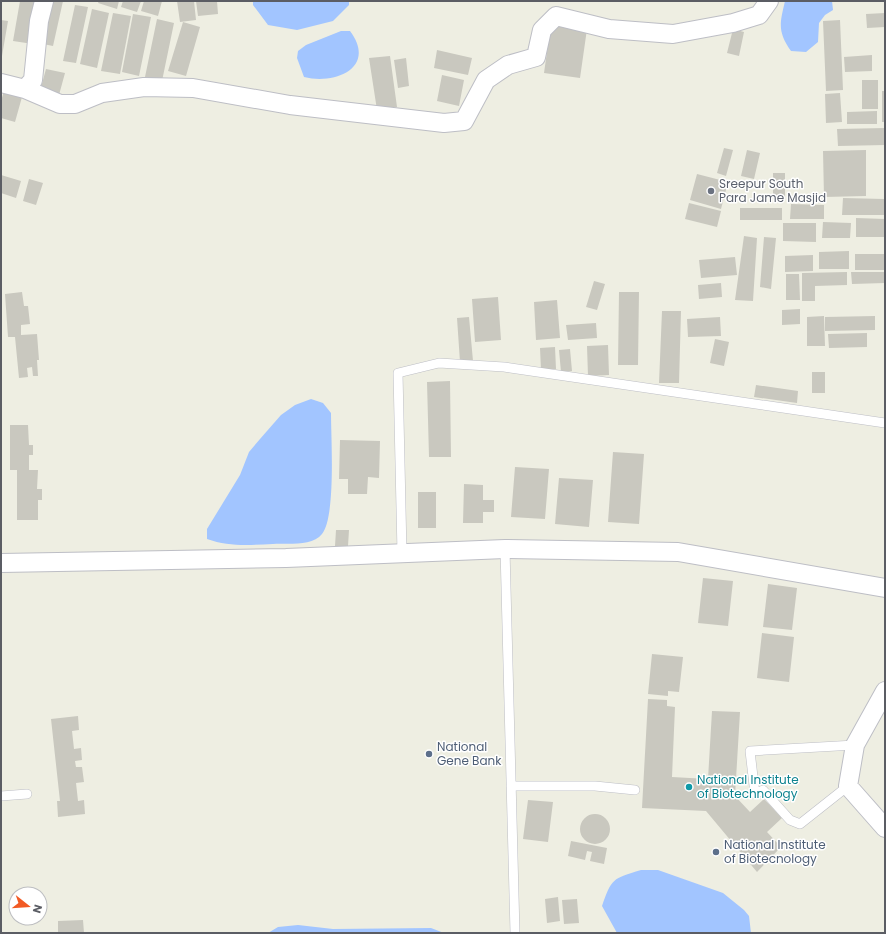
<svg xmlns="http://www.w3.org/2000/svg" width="886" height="934" font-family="Poppins,sans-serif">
  <rect width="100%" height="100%" fill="#eeeee2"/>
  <path fill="#a2c5ff" d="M253 1H349V5L333 21 297 30 268 25 253 5Z
    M785 1H832L833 10 825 15 819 23 818 42 806 52 791 51C777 31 780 23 785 1Z
    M341 31H350C377 67 336 85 304 77L297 58 298 51 306 45Z
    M311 399 323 403 331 413C331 438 336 517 322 534 312 547 287 543 273 544 250 545 229 547 207 539V529L240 475 249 452 260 439 281 415 295 405Z
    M641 870H658L723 893 744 910 749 916 751 933H617L602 906C612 878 612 879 641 870Z
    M298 925 333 929 431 928 444 933H268L278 927Z"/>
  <path fill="#c9c8bf" d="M20 1H41L33 44 13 41Z
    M47 1H63L53 46 38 43Z
    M99 1H119L117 9 98 3Z
    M123 1H141L137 12 121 7Z
    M144 1H162L158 16 141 11Z
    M177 1H194L196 20 180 22Z
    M196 1H217L218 14 198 16Z
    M75 5 88 7 76 63 63 61Z
    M92 9 109 13 97 68 80 64Z
    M113 13 131 16 120 74 101 71Z
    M885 13V27L867 28 866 14Z
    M133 14 151 17 139 76 122 72Z
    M157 19 174 23 162 81 145 77Z
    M1 20 8 21 2 56 1 55Z
    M840 20 843 90 826 91 823 21Z
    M183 22 200 27 186 76 168 71Z
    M551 24 587 29 580 78 544 73Z
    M733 29 744 32 739 56 727 53Z
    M437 50 472 58 468 75 434 68Z
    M872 55V71L845 72 844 57Z
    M390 56 397 107 377 110 369 58Z
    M406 58 409 86 398 88 394 60Z
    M46 69 65 73 59 95 40 91Z
    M442 75 464 80 459 106 437 101Z
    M862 80H878V109H862Z
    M4 91 22 97 15 122 1 118V101Z
    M882 91H885V122H882Z
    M840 93 842 122 826 123 825 94Z
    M877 111V124H847V112Z
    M885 128V145L838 146 837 129Z
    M724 148 733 150 726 176 717 173Z
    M747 150 760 153 754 179 741 176Z
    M866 150V196L824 197 823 151Z
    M773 173H785V199H773Z
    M697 174 728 182 721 209 690 200Z
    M1 175 21 181 16 198 1 193Z
    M29 179 43 183 36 205 23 201Z
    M843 198 884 199V215H842Z
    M689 203 721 211 717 227 685 219Z
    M791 204 824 205V219H790Z
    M740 208H782V220H740Z
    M856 218 885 219V237H856Z
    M823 222 851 223 850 238H822Z
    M783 223H816V242L783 241Z
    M744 236 757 238 753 301 735 300Z
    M764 237 776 238 771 289 760 287Z
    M849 251V269H819V252Z
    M855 254H884L885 270H855Z
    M813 255V271L785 272V256Z
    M735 257 737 275 701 278 699 260Z
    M847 272V285L815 286V301H802V273Z
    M851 272H885V283L852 284Z
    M786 274H799L800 300H786Z
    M594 281 605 284 597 310 586 307Z
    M721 283 722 297 699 299 698 285Z
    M22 292 24 306H28L30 324 21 325V335L37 334 39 360H37L38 376H33L32 367 27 368 28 377 19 378 15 337H8L5 294Z
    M619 292H639L638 365H618Z
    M498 297 501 340 475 342 472 299Z
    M557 300 560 338 536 340 534 302Z
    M800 309V324L782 325V310Z
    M662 311H681L679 383H659Z
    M824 316 825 346H807V317Z
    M875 316V330L825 331V317Z
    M469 317 473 361 460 362 457 318Z
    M720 317 721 336 688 337 687 319Z
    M596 323 597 338 568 340 566 325Z
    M867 333V347L829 348 828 334Z
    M715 339 729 342 724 366 710 363Z
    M608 345 609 375 588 376 587 346Z
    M555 347 556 369 541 370 540 348Z
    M570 349 572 371 561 372 559 350Z
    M812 372H825V393H812Z
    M450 381 451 457H429L427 382Z
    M756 385 798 391 797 403 754 397Z
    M10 425H28L29 445H33V455H29V470H38L37 489H42V500H38V520H17V470H10Z
    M340 440 380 441 379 478 368 477 367 494H348V479H339Z
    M613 452 644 454 639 524 608 522Z
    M515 467 549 469 545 519 511 517Z
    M559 478 593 480 589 527 555 524Z
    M464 484 483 485V500H494V512H483V523H463Z
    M418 492H436V528H418Z
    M336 530H349L348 546H335Z
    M703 578 733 581 728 626 698 623Z
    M768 584 797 588 792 630 763 627Z
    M762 633 794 637 789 682 757 678Z
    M652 654 683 657 679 692 668 691V696L648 694Z
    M648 699 667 700V706L675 707 672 777 708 779 712 711 740 712 735 796 750 812 764 799 782 818 767 832 781 847 757 872 706 811 642 808Z
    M78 716 79 730 72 731 74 749 81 748 82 760 75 761 76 767H82L84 782 76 783 78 801 84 800 85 814 58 817 57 801H60L51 719Z
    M528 800 553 802 548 842 523 839Z
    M580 829a15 15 0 1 1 30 0a15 15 0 1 1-30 0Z
    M571 841 607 848 604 864 590 861 592 852 587 851 585 860 568 856Z
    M558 897 560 921 547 923 545 899Z
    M577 899 579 923 564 924 562 900Z
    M83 920 84 933H58V921Z"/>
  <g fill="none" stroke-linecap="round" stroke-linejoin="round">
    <g stroke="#bdbec5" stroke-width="10">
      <path id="lane" d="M505 549 515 933
        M402 553 398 373 439 363 504 367 885 423
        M511 786H595L635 790
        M848 786 800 824 790 820 763 790 755 794 750 751 855 745
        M1 796 27 794"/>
    </g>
    <g stroke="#bdbec5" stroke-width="20">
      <path id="street" d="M1 83 25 89 33 80 39 21 44 1
        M25 89 60 104H75L102 93 144 87 193 88 290 105 444 123 464 121 486 80 508 65 536 57 542 30 556 16 609 29 673 34 733 23 759 15 769 1
        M1 563 286 558 505 549 678 552 885 588
        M885 691 855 745 848 786 885 828"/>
    </g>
    <use href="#lane" stroke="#fff" stroke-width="9"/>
    <use href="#street" stroke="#fff" stroke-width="18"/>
  </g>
  <circle fill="#6b7280" stroke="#fff" stroke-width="1.5" cx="711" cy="191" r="4"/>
  <g fill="#5c6f8a" stroke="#fff" stroke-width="1.5">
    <circle cx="429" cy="754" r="4"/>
    <circle cx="716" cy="852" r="4"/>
  </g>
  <circle fill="#0f9aa8" stroke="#fff" stroke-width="1.5" cx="689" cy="787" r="4"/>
  <g text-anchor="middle" stroke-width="3" stroke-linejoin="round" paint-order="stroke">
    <g font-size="12" fill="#5b616d" stroke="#fff" text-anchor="start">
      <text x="719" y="188">Sreepur South<tspan x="719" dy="14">Para Jame Masjid</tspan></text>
    </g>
    <g font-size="12" fill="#4e5e75" stroke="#fff" text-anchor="start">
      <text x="437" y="751">National<tspan x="437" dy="14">Gene Bank</tspan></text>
      <text x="724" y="849">National Institute<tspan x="724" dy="14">of Biotecnology</tspan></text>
    </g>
    <g font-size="12" fill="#0d838f" stroke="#fff" text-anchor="start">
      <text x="697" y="784">National Institute<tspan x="697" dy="14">of Biotechnology</tspan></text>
    </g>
  </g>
  <rect width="886" height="934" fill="none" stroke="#5b5d64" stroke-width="4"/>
  <g transform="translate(28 906) rotate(107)"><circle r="19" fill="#ffffff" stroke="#bdbec1"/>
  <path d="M0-3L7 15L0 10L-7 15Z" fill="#f25a24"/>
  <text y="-6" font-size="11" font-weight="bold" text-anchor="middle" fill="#5b5d64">N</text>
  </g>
</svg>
